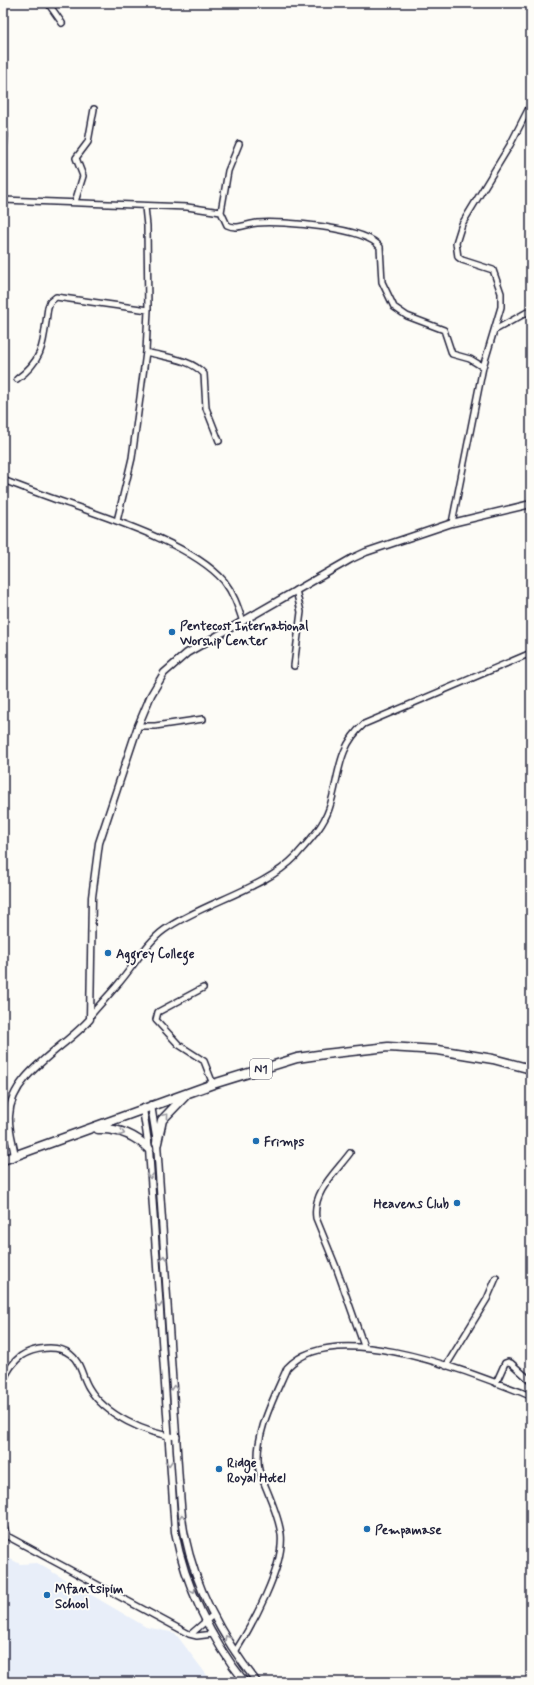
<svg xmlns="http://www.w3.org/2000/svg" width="534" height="1685" font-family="Mynerve,sans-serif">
  <rect width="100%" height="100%" fill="#fdfcf7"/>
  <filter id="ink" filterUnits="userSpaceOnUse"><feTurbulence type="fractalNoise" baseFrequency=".025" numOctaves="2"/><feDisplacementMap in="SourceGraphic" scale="8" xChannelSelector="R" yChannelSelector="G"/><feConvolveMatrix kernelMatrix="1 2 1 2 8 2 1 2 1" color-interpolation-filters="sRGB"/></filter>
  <g filter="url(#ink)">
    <path fill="#e8eef9" d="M3 1555 20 1564 37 1563 146 1627 175 1633 212 1682H3Z"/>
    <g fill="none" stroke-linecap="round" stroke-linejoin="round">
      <g stroke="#22223b" stroke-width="8">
        <path id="minor" d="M48 3 62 23
          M3 121 5 135 3 159
          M239 144 228 171 221 212 227 225C237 230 247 224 257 223 282 221 366 227 380 247L382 282 394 307 407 316 444 330 452 354 470 359 483 367
          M3 200 187 207 221 212
          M75 202 83 176 76 158 88 142 94 109
          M495 330 531 310
          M146 352C164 357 191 359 204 374L206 408 219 441
          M17 379C46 358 43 340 48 307L50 302 56 297 148 310
          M3 480C25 488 47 497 69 504 114 520 193 545 224 581 234 594 238 607 243 622
          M117 521 132 458 146 352 148 310 147 226 145 207
          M452 523 483 367 501 307V293L493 270 462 260 458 257 456 243 462 224 510 145 531 104
          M294 666 301 612 296 590
          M138 726H155L203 719
          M203 988 158 1012 156 1020 179 1045 204 1061 213 1084
          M91 1015C100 1004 110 994 119 983 134 966 146 943 164 930 202 903 265 889 296 856 308 842 323 827 329 809 340 777 336 749 364 724L531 653
          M350 1153C336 1172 312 1192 316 1218L336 1267 364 1346
          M446 1366 487 1299 496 1278
          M3 1381C7 1372 13 1362 21 1356 33 1348 57 1344 70 1354 81 1362 82 1377 89 1388 105 1415 146 1434 177 1437
          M496 1383 505 1363 508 1362 511 1363 531 1381
          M3 1524 7 1536 189 1634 197 1636 213 1634
          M191 1634 213 1615
          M235 1652C252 1625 285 1566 281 1534 278 1512 266 1490 259 1470 253 1436 274 1398 287 1368 335 1315 475 1375 531 1396"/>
      </g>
      <g stroke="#22223b" stroke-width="9">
        <path id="tertiary" d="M151 1105 157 1143 179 1481C181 1499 181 1518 185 1536 196 1589 223 1639 257 1682
          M143 1109 149 1149 175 1532C185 1585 211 1640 245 1682
          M15 1156C13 1143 8 1129 9 1116 10 1074 65 1048 90 1019L92 897 99 843 138 726 151 695 164 673 187 653 351 559 366 552 452 523 531 504"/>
      </g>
      <g stroke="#22223b" stroke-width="11">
        <path id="trunk" d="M98 1129C118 1128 135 1135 149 1149
          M157 1143 162 1120 186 1095
          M3 1160 213 1084 297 1058 325 1054 388 1047 438 1050 493 1059 531 1069"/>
      </g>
      <use href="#minor" stroke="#fdfcf7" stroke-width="5"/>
      <use href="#tertiary" stroke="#fdfcf7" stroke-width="6"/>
      <use href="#trunk" stroke="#fdfcf7" stroke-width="8"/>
    </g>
    <defs><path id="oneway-chevron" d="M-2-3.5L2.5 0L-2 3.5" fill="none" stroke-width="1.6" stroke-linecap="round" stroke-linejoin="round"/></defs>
    <g stroke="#9a9aa2">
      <use href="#oneway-chevron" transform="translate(166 1116) rotate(-50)"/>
      <use href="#oneway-chevron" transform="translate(122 1133) rotate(18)"/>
      <use href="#oneway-chevron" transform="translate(150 1176) rotate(87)"/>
      <use href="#oneway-chevron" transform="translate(164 1258) rotate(-95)"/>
      <use href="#oneway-chevron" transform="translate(159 1305) rotate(86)"/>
      <use href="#oneway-chevron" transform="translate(174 1388) rotate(-94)"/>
      <use href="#oneway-chevron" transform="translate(169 1463) rotate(86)"/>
      <use href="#oneway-chevron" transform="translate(182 1517) rotate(-95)"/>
      <use href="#oneway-chevron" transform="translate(193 1590) rotate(66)"/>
      <use href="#oneway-chevron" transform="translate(227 1638) rotate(-121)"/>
    </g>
  </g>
  <g fill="#1f6fb2" stroke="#fdfcf7" stroke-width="1.5">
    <circle cx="172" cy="632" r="4"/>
    <circle cx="108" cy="953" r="4"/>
    <circle cx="256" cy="1141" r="4"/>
    <circle cx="457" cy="1203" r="4"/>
    <circle cx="219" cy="1469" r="4"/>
    <circle cx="367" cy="1529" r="4"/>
    <circle cx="47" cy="1595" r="4"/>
  </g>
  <g text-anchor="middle" stroke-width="4" stroke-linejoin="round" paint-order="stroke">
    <rect fill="#fdfcf7" stroke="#646373" stroke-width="1" x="250" y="1059" width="22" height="20" rx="3"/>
    <g font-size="12" font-weight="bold" fill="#22223b">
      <text x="261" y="1073">N1</text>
    </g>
    <g font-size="13" font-weight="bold" fill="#22223b" stroke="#fdfcf7" text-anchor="start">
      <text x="180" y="630">Pentecost International<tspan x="180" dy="15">Worship Center</tspan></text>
      <text x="116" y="958">Aggrey College</text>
      <text x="264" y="1146">Frimps</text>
      <text x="449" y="1208" text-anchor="end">Heavens Club</text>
      <text x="227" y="1467">Ridge<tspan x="227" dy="15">Royal Hotel</tspan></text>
      <text x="375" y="1534">Pempamase</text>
      <text x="55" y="1593">Mfantsipim<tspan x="55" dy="15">School</tspan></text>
    </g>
  </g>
  <rect width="534" height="1685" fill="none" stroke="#fdfcf7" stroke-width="16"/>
  <rect x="8" y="8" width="518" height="1669" fill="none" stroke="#22223b" stroke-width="1.5" filter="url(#ink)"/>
</svg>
